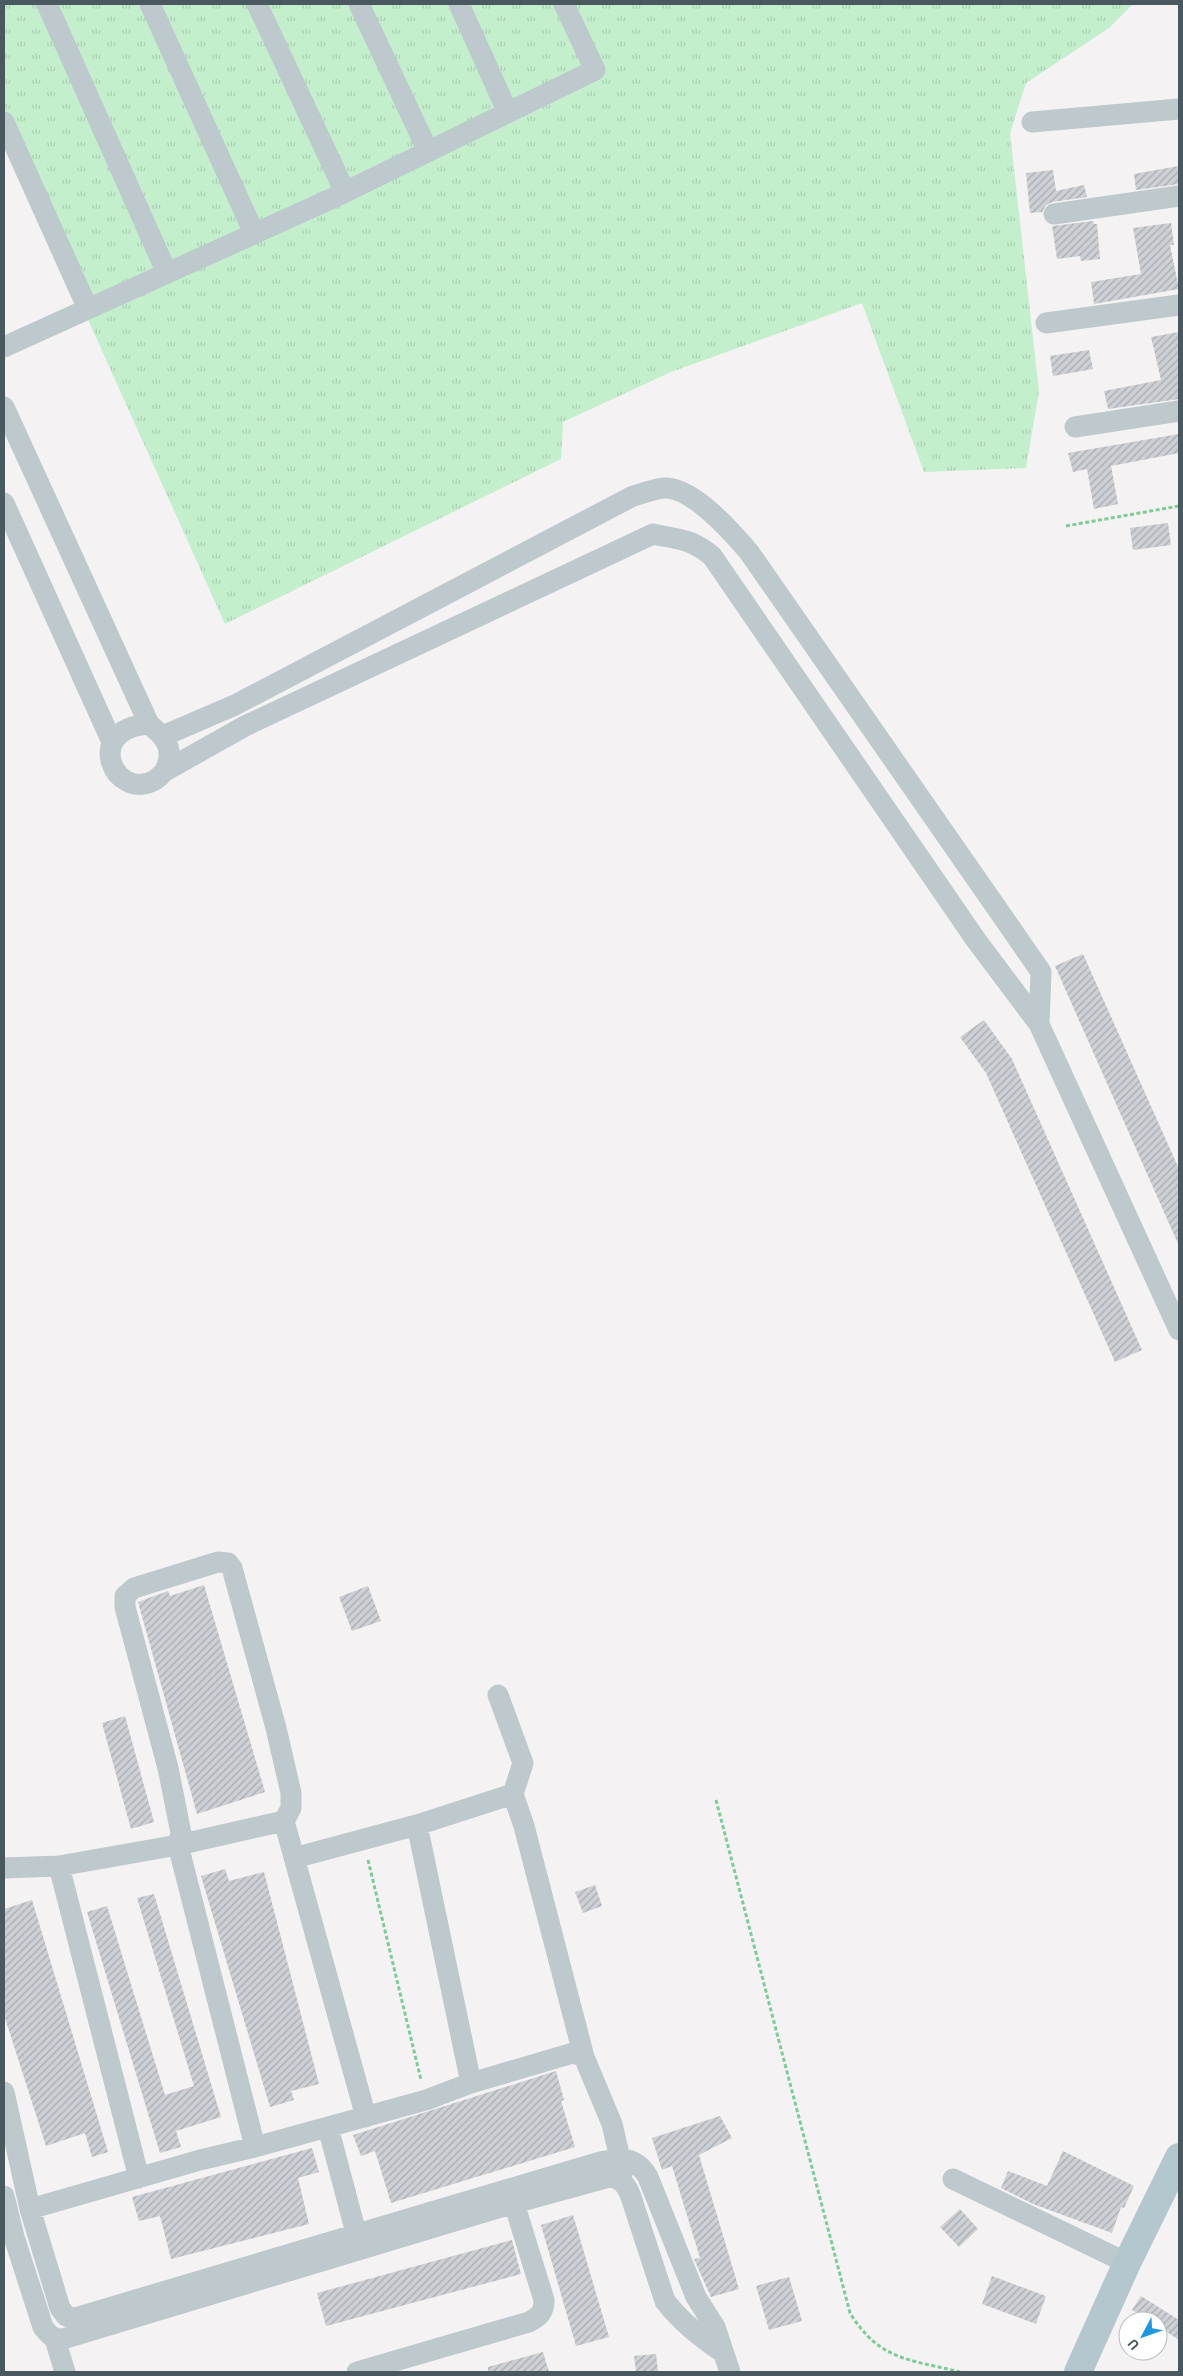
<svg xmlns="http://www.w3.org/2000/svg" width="1183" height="2376" font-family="'Titillium Web',sans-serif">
  <defs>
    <pattern id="grass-tufts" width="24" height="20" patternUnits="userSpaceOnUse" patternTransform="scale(1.25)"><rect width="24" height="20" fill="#c4efcd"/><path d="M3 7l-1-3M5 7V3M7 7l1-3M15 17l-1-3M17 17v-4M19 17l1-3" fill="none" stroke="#aacfb2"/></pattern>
    <pattern id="building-hatch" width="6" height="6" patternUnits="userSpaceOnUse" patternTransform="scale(1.25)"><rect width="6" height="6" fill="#cdd0d4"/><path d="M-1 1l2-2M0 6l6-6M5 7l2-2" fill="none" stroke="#a8acaf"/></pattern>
  </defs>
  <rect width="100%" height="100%" fill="#f4f2f3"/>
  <path fill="url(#grass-tufts)" d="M4 4H1133L1109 28 1026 83 1010 133 1039 392 1026 468 924 472 862 303 671 372 563 422 561 459 225 624 4 133Z"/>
  <path fill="url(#building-hatch)" d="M1179 166V184L1136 190 1134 174Z
    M1053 170 1056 191 1084 185 1087 197 1052 202 1046 205 1042 212 1030 213 1026 173Z
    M1093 221 1094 224H1097L1100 259 1081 261 1080 256 1057 259 1052 226Z
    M1171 223 1174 245H1170L1179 289 1094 304 1091 282 1141 274 1133 228Z
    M1179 332V399L1108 409 1104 391 1161 380 1151 337Z
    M1089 350 1093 369 1053 376 1050 356Z
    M1179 434V453L1111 466 1118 504 1094 509 1087 469 1073 472 1068 453Z
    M1168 523 1171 545 1133 550 1130 528Z
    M1083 954 1179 1169V1246L1055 966Z
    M984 1020 1012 1059 1142 1350 1115 1362 986 1073 960 1037Z
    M204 1585 265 1792 197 1814 138 1602 168 1591 170 1596Z
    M368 1586 381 1621 352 1631 339 1597Z
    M125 1716 154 1822 131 1829 102 1723Z
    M225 1869 229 1881 264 1872 319 2084 291 2091 294 2100 270 2107 201 1876Z
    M595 1885 602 1906 583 1913 575 1892Z
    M154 1894 221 2117 176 2131 181 2147 160 2153 87 1912 107 1906 165 2095 194 2086 137 1898Z
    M32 1900 108 2152 92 2157 85 2133 46 2146 4 2015V1909Z
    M556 2071 564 2100 561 2101 575 2147 391 2203 375 2151 361 2156 353 2135Z
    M720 2116 732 2138 699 2155 739 2289 711 2297 694 2259 700 2258 672 2166 662 2170 652 2138Z
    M312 2148 319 2172 298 2178 309 2224 171 2259 160 2216 139 2221 132 2197Z
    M1063 2151 1134 2186 1124 2208 1121 2207 1112 2233 1033 2204 1001 2188 1008 2171 1047 2186Z
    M960 2209 978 2229 959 2247 940 2227Z
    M573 2215 609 2337 576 2346 541 2225Z
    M512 2240 521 2274 326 2326 317 2293Z
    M992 2276 1046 2296 1036 2324 982 2304Z
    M789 2277 802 2321 769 2330 756 2286Z
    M1141 2296 1179 2320V2340L1158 2326V2321H1150L1132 2310Z
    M543 2352 549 2372H488V2367Z
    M656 2354 658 2372H636L634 2356Z"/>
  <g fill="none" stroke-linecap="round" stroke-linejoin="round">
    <path stroke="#7dcc96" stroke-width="3" stroke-dasharray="4 2.5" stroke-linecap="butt" d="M1066 526 1179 506
      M716 1800 850 2313C880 2361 909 2359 960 2372
      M368 1860 421 2080"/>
    <path stroke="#bec9ce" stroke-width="21" d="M47 4 167 273
      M150 4 254 233
      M257 4 345 192
      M359 4 428 151
      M459 4 508 113
      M4 122 88 309
      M1032 122 1179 109
      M1054 214 1179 196
      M1046 323 1179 305
      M4 347 333 198 595 70 564 4
      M4 407 149 724
      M1075 427 1179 411
      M4 503 112 742
      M149 724C161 734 173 744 168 762 167 769 161 776 155 780 115 803 81 729 149 724Z
      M163 736 235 705 633 496C643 494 657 487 667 488 695 490 731 531 749 552L1012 930 1041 972 1039 1024
      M165 771 245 726 653 534C680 540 690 538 712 556L976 940 1039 1024 1179 1330
      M498 1695 523 1763 513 1794
      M284 1821 366 2117
      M417 1825 471 2083
      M294 1858 417 1825 513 1794 524 1826 584 2057
      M59 1866 139 2178
      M4 1868 59 1866 178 1845 284 1821 291 1808V1793L276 1728 232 1568 228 1563 218 1562 134 1588 125 1596V1607L168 1768 181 1833 178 1845 255 2147 200 2160 30 2209
      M4 2092 30 2209 60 2308 66 2316 75 2318 600 2162C621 2158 636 2156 648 2177L696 2297 715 2327 730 2372
      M328 2127 360 2248
      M255 2147 426 2100 471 2083 573 2053 584 2057 612 2124 623 2171
      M953 2179 1127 2263
      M4 2196 14 2237 43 2327C49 2335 53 2339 63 2339L514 2203 609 2177C621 2179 625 2183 630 2194L665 2301C682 2323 701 2338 724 2353
      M55 2339 65 2372
      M357 2372 529 2322C540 2316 544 2312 544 2300L514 2203"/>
    <path stroke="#b4c7cf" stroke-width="28" d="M1078 2372 1127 2263 1179 2157"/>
  </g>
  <rect width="1183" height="2376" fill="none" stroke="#4a595f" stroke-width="10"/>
  <g transform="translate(1143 2336) rotate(229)"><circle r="24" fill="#ffffff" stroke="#b7bdbf"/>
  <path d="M0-4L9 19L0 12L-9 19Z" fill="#2297df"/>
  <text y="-8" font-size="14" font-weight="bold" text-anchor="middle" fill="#4a595f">U</text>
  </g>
</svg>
